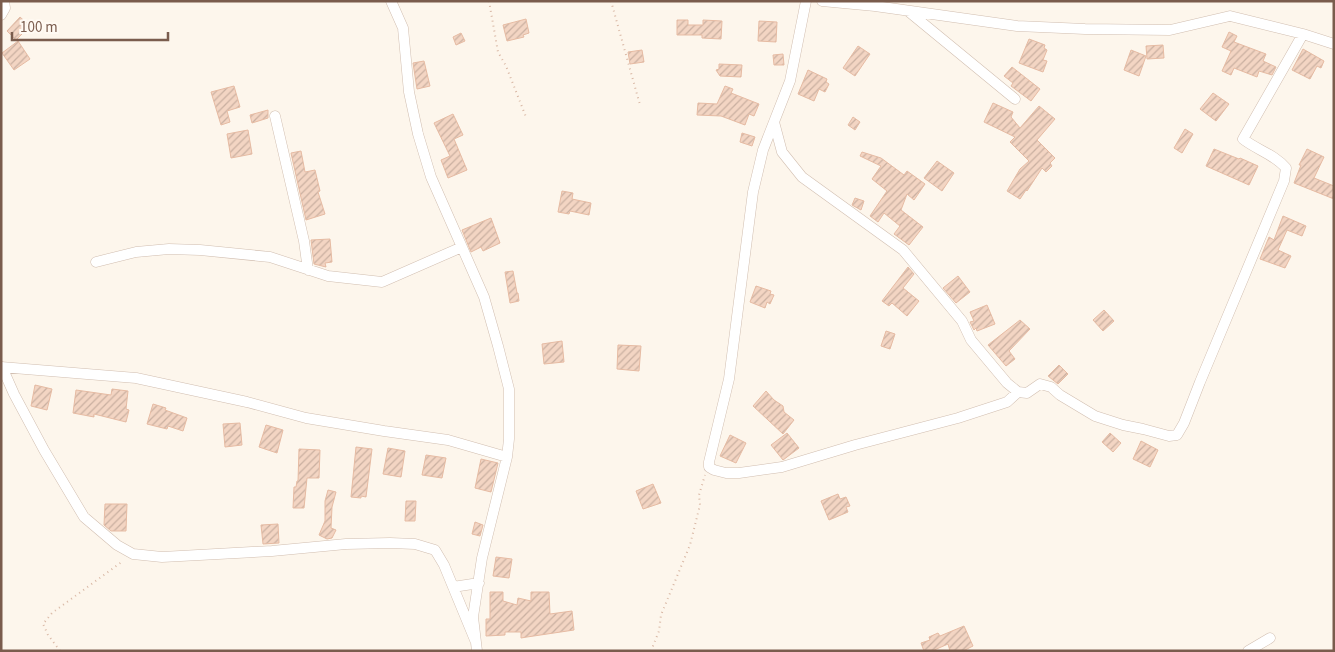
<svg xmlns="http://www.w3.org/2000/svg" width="1335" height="652" font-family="'Source Sans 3',sans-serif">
  <defs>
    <pattern id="building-hatch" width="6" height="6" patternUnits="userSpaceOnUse" patternTransform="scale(1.25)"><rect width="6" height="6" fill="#f3d5c3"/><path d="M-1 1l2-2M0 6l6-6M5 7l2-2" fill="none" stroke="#cab0a1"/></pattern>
  </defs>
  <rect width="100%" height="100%" fill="#fdf6ec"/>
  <path fill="url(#building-hatch)" stroke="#e6bba3" d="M20 17 30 26 16 40 7 31Z
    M526 19 529 33 523 35 524 37 507 41 503 25Z
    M677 20H688V25H703V20L722 21 721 39 702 38V35H677Z
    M759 21 777 22 776 42 758 41Z
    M1229 32 1237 36 1234 42 1266 54 1263 61 1276 67 1272 75 1259 71 1257 77 1234 68 1231 75 1222 71 1231 51 1222 47Z
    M461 33 465 41 456 45 453 37Z
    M1029 39 1045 45 1044 48 1047 50 1043 60 1047 61 1043 72 1019 63Z
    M18 41 30 59 14 70 2 53Z
    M1163 45 1164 58 1147 59 1146 46Z
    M858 46 870 54 855 76 843 68Z
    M1303 49 1324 61 1321 68 1317 66 1310 79 1292 70Z
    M642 50 644 62 630 64 628 52Z
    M1131 50 1146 56 1139 76 1124 70Z
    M783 54 784 65H774L773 55Z
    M424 61 430 86 417 89 413 63Z
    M719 64 742 65 741 77 720 76 716 70 719 69Z
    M1012 67 1040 89 1031 101 1011 86 1013 83 1004 76Z
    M808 70 827 79 826 82 829 84 825 92 819 89 814 101 798 94Z
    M234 86 240 107 227 111 230 122 221 125 211 92Z
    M725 86 733 89 731 93 759 104 754 116 749 114 745 125 721 116 697 115 698 103 717 104Z
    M1213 93 1229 104 1216 121 1200 109Z
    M993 103 1013 112 1011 117 1020 128 1039 106 1055 119 1037 140 1055 158 1050 163 1052 166 1046 172 1042 168 1027 191 1026 190 1020 199 1007 191 1020 169 1029 161 1010 142 1015 137 984 122Z
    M268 110V118L252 123 250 115Z
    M453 114 463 135 454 139 467 170 448 178 441 160 450 156 434 123Z
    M853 117 860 122 855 130 848 125Z
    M1185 129 1193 134 1182 153 1174 148Z
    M248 130 252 154 231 158 227 134Z
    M742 133 755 137 752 146 740 142Z
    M1214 149 1239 159 1240 158 1258 166 1249 185 1206 166Z
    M1307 149 1324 157 1314 178 1334 186V199L1294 183 1301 165H1299Z
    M301 151 305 172 315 170 320 191 318 192 325 214 306 220 291 153Z
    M862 152 881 158 904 175 907 171 925 184 914 200 907 194 901 210 923 227 909 245 894 234 900 226 884 213 878 222 870 216 887 191 872 179 881 166 860 156Z
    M937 161 954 173 942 191 924 178Z
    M562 191 573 193 572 199 591 203 589 215 570 211 569 214 558 212Z
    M855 198 864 201 861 210 852 205Z
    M1283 216 1306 226 1302 236 1287 230 1278 250 1291 256 1285 268 1260 259 1269 237 1274 240Z
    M491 218 500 243 483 251 481 247 471 252 462 230Z
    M330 239 332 262 325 263 326 267 314 264 311 240Z
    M908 267 914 274 903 288 919 301 907 316 892 303 889 306 882 301Z
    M513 271 517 293H518L519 301 510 303 505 272Z
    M958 276 970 292 956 303 943 288Z
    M756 286 771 291 770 294 774 295 770 304 767 302 765 308 750 302Z
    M987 305 995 324 977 331 976 328 974 330 970 322 974 321 970 312Z
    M1104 310 1114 321 1103 331 1093 320Z
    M1020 320 1030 329 1009 351 1015 359 1006 366 988 345Z
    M886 331 895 334 890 349 881 346Z
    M562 341 564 362 544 364 542 344Z
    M618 345 641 346 639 371 617 369Z
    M1059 365 1068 374 1058 384 1048 376Z
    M35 385 52 389 47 410 31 406Z
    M112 389 128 391 126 409 129 410 126 422 94 414V417L73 413 76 390 111 395Z
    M766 391 774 400 783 406 784 412 794 420 783 434 753 406Z
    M153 404 166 408 165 410 187 418 183 431 168 426 167 429 147 424Z
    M240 423 242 445 225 447 223 424Z
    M266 425 283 430 277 453 259 447Z
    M787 433 799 448 783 460 771 445Z
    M1110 433 1121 443 1113 452 1102 442Z
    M730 435 746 443 736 463 720 456Z
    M1141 441 1158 450 1150 467 1133 459Z
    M356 447 372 449 366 497 361 496V498L351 497Z
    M388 448 405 451 401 477 383 474Z
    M299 449 320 450 319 478H307L304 508H293L294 487H296L297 481H298Z
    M426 455 446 458 442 478 422 475Z
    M481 459 498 463 491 492 475 488Z
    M653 484 661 503 643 509 636 491Z
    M328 490 336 492 332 507 331 528 336 530 332 538 327 539 319 535 325 521V501Z
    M838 494 840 499 846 497 850 506 846 507 848 512 829 520 821 501Z
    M406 501H416L415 521H405Z
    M105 504H127L126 531H111L104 525Z
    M475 522 483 525 480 536 472 534Z
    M278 524 279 543 263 544 261 525Z
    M496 557 512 559 509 578 493 576Z
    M490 592H503V601L517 605 518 598 531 601V592H549L550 614 572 611 574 630 527 637 521 638V632H505V635L486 636V619H490Z
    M964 626 973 646 963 651H950L948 644 932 651H924L921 643 930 640 929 637 938 633 940 636Z"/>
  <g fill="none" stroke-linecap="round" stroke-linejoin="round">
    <g stroke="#d1beb0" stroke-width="11">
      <path id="street" d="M806 1 790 81 763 150 753 192 729 379 709 462V467L714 470 726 473H739L782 467 855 445 958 418 1007 402 1018 392
        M822 1 875 6 1017 26 1085 29 1170 30 1230 16 1303 34 1334 44
        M908 11 1015 99
        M1 15 5 8 4 1
        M275 116 304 241 308 270
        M774 122 782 152 802 177 903 250 962 321 971 340 1007 383 1018 392 1027 393 1040 384 1051 387 1060 395 1095 416 1123 425 1143 429 1169 436 1177 435 1184 423 1200 382 1284 181 1286 168C1274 154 1257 150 1243 139L1303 34
        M96 262 136 252 169 249 200 250 270 257 328 276 382 282 462 247
        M1 367 136 378 247 402 306 418 384 431 448 440 507 457 509 439V389L498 346 484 297 431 177 418 134 409 92 403 28 391 1
        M2 367 14 394 44 450 84 517 117 545 133 554 162 557 272 551 346 544 390 543 415 544 435 550 444 565 475 640
        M453 587 479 583
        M477 651 473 617 482 558 507 457
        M1248 651 1270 638"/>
    </g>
    <path stroke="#d9b8a5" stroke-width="2" stroke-dasharray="1 4" stroke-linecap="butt" d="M489 1 498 52 506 66 526 117
      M611 1 640 105
      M60 651 48 635 43 624 52 613 123 561
      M651 651 659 631 661 615 690 545 700 505 699 495 705 475"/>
    <use href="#street" stroke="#fff" stroke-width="10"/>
  </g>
  <rect width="1335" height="652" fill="none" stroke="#7a5c4d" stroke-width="5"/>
  <path d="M12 32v8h156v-8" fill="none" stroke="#7a5c4d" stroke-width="2.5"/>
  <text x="20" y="32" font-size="15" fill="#7a5c4d" stroke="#fffaf3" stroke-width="4" paint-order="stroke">100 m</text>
</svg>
